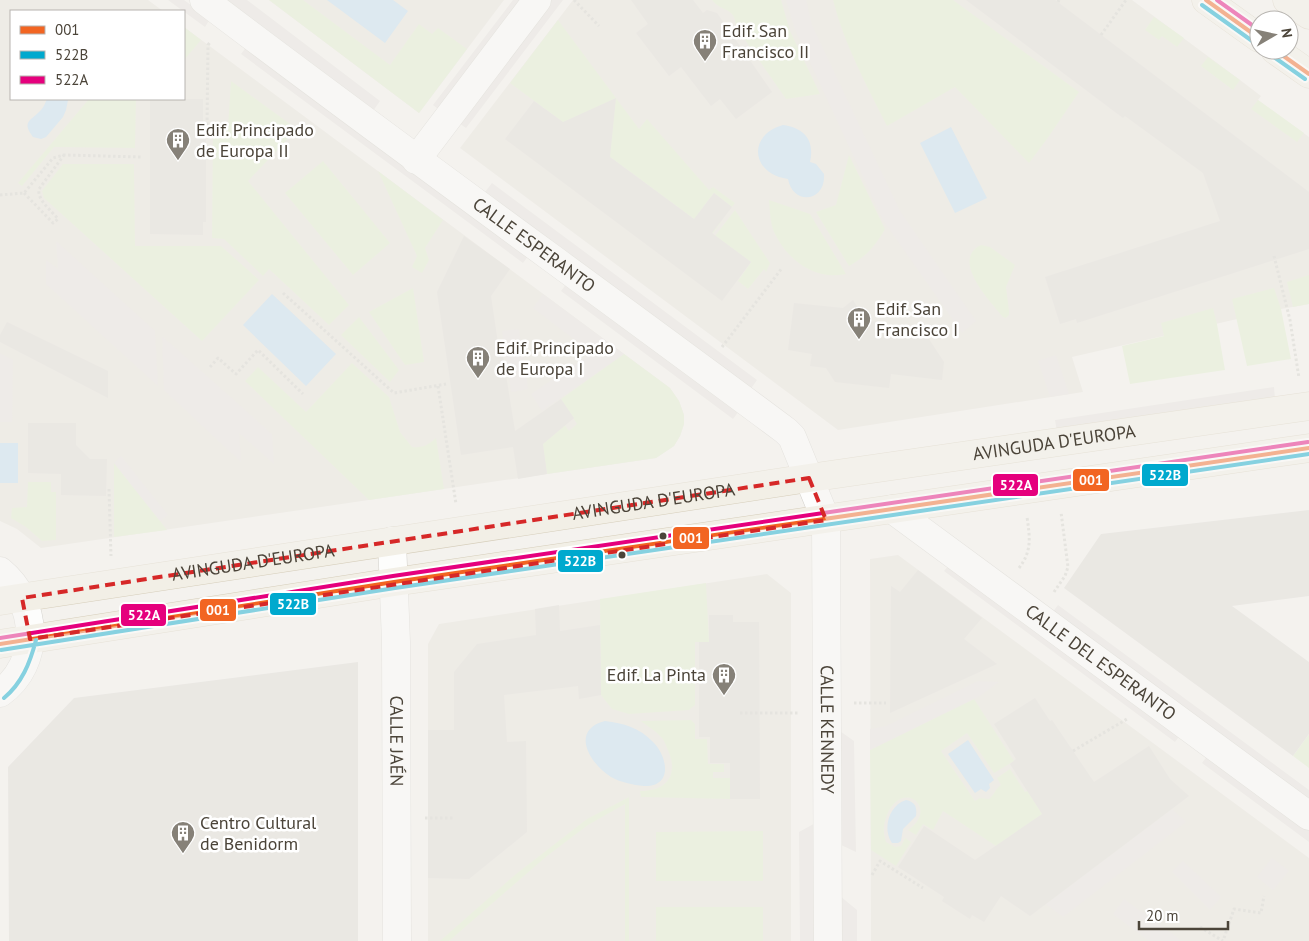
<svg xmlns="http://www.w3.org/2000/svg" width="1309" height="941" font-family="'PT Sans',sans-serif">
  <rect width="100%" height="100%" fill="#f4f2ee"/>
  <path fill="#e7e4dc" d="M0 0H148L163 11H11V99H184V27L670 388 679 401 684 415V424L680 436 674 446 656 458 41 548 17 529 0 521Z
    M269 0H504L419 113Z
    M573 0H1132L1240 80 1261 96 1258 100 1309 137V304L1281 309 1072 357 1083 392 838 430 460 148Z
    M898 555 1309 858V941H871L870 559Z
    M767 574 791 593V941H428V644L439 624Z"/>
  <path fill="#e1eecf" d="M269 0H303L390 65 419 24 432 34 438 28 467 49 419 113Z
    M712 0H781L790 31 820 94 786 99 736 27C735 6 722 13 712 0Z
    M833 0H953L1079 92 1047 139 1029 163 955 87 887 126C867 86 844 44 833 0Z
    M1154 17 1184 38 1177 47 1162 36 1159 40 1145 30Z
    M558 20 639 129 647 119 709 190 713 187 735 203 732 207 714 193 703 207 721 222 713 233 510 83Z
    M184 27 201 40 184 60Z
    M1208 57 1240 80 1233 90 1201 66Z
    M231 81 297 129 248 181 349 305 329 325 269 269 263 276 224 239 212 238 213 127H228Z
    M89 99H136L135 148 54 147 22 186 18 183Z
    M1258 100 1304 133 1297 142 1251 109Z
    M849 155 885 229C876 245 866 257 849 266L816 212 836 205Z
    M323 161 390 243 353 275 285 193Z
    M63 164H134L135 246H221L259 280 202 341 44 198 42 191Z
    M378 171 443 220 425 248 429 260 422 273 412 267 417 256Z
    M769 200 810 214 846 274C815 281 787 260 774 232 770 223 770 210 769 200Z
    M735 210 770 263 766 272 764 269 748 289 738 281 751 262 715 236Z
    M981 245 990 247 1015 265 1006 287 1009 311V315L1006 318 1003 317C990 301 950 260 981 245Z
    M1309 275V304L1293 307 1287 282Z
    M413 288 424 362 405 365 369 312Z
    M1274 288 1281 309 1291 359 1247 366 1232 299Z
    M1213 308 1217 324 1225 370 1130 384 1122 346 1164 336 1161 323Z
    M359 317 399 370 390 382 341 335Z
    M624 354 670 388 679 401 684 415V424L680 436 674 446 656 458 547 474 542 442 559 417 569 431 577 424 561 399Z
    M352 363 389 397 400 432 412 447C423 448 428 445 436 438L444 489 369 500 245 381 258 367 306 412Z
    M114 463 160 521 167 530 114 537Z
    M28 482H51V492H56V540L42 541 26 527 11 518 12 508 27 507Z
    M706 583 709 642H695V705L689 710 629 714 612 709 601 695 600 599Z
    M974 699 1014 761 994 773 967 733 941 751 975 801 980 798 989 799C995 794 995 789 1001 785L997 778 1010 769 1025 792 1033 788 1047 812 996 846 943 811 933 830 923 824 916 835 908 830C940 808 902 778 887 815 883 825 883 832 886 842L895 847 901 846 905 838 911 842 896 866 871 850 870 750Z
    M691 720 695 724V739H707L708 764H724V772H713V778H730V799L641 797 640 791C669 791 679 773 667 748 666 745 664 740 662 738 656 731 647 726 641 721Z
    M1309 734V768L1293 756Z
    M629 797V941H625V804L588 825 547 856 449 941H440L516 874 587 819Z
    M763 831V881H656V832Z
    M656 907H763V941H656Z"/>
  <path fill="#e6e3df" d="M168 0H184L210 19 205 27Z
    M227 0H247L380 101 373 111Z
    M513 0H529L443 113 433 105Z
    M547 0H563L466 128 456 121Z
    M786 0H806L812 25 900 211 976 321 962 333 883 220 795 30Z
    M247 46 529 255 523 263 241 54Z
    M492 183 757 380 750 390 485 192Z
    M56 241 155 331 158 386 46 284V260L58 269Z
    M567 283 739 411 733 419 561 291Z
    M543 294 624 354 542 411 531 394 592 353 533 308Z
    M519 329 528 389 511 392 502 331Z
    M162 336 272 434 274 464 239 433 241 462 164 390Z
    M0 353 13 360 12 422H0Z
    M1056 355 1069 394 1050 397 1038 361Z
    M1274 387 1275 399 1057 432 1055 420Z
    M121 456 168 515 160 521 114 463Z
    M950 564 1181 734 1175 742 944 571Z
    M1058 605 1309 790V802L1052 613Z
    M978 681 999 682 980 696 870 750V729L886 726Z
    M837 729 854 741 856 852 839 844Z
    M1208 755 1309 830V842L1202 763Z
    M1172 809 1186 822 1063 917 1046 904Z
    M819 821 820 941H800L799 832Z
    M1272 858 1289 871 1273 890 1257 877Z
    M1183 861 1221 897 1210 910 1172 872Z
    M840 896 857 910V941H840Z
    M1124 899 1182 941H1149L1113 914Z"/>
  <path fill="#c0ddf1" d="M327 0H393L408 11 385 43Z
    M47 99H66L68 100 66 110 63 117 46 137 41 139 33 137C21 121 31 121 41 110 44 107 45 103 47 99Z
    M783 125C804 128 815 140 810 162L816 164 824 174C826 202 793 206 788 179 751 174 747 135 783 125Z
    M951 127 987 198 955 213 920 143Z
    M272 294 336 354 306 386 243 325Z
    M0 443H18V483H0Z
    M605 721C623 723 640 728 653 742 668 757 673 787 644 786 633 785 620 782 611 777 589 763 570 730 605 721Z
    M968 740 994 780 989 784 990 788 986 792 981 789 975 793 948 754Z
    M906 800C916 802 917 808 916 816L903 829 901 841 898 843H892C882 829 889 805 906 800Z"/>
  <path fill="#dedbd6" d="M631 0H693L703 13 707 10 717 13 772 92 736 119 720 99 711 106 681 67 669 76 636 33 648 24Z
    M966 0H1055L1309 192V249L1077 323 1076 319 1060 324 1045 277 1220 221 1203 173 1125 116 1123 118Z
    M616 98 610 157 694 219 714 193 732 207 712 233 751 262 722 301 505 139 534 101 563 122Z
    M150 99H203V136H206V222H203V235L150 234Z
    M464 236 510 269 491 296 499 350H502L515 431 561 399 574 418 543 444 547 474 518 479 513 447 461 455 437 292Z
    M853 300 858 308 863 310 870 318V321L877 322V326L923 330 944 362 942 380 891 374 889 388 835 382 826 368 810 366 812 354 788 350 794 303 843 308Z
    M7 322 108 371V398L0 342V335Z
    M28 423H76V445L90 459H107L106 496 61 495V474L28 473Z
    M1309 510V596L1232 606 1309 662V734L1293 756 1064 588 1101 534Z
    M918 570 982 618 964 639 997 664 890 713 891 586 900 592Z
    M559 605 560 631 600 625 601 695 579 699 578 686 504 695 507 742 526 741 527 832 469 879 428 878V730H454V672L477 644 536 635 535 609Z
    M709 615H733V622H759L760 799H730V763H710V737H699V642H709Z
    M358 662V941H9L8 767 74 698Z
    M1035 698 1050 721 1052 720 1094 782 1149 746 1170 779 1189 796 1030 916 1001 896 984 922 972 915 970 919 942 901 944 897 898 867 924 826 975 860 1042 814 1010 764 1016 759 994 724Z"/>
  <g fill="none" stroke-linecap="round" stroke-linejoin="round">
    <g stroke="#d2d0cb" stroke-width="29">
      <g id="minor">
        <path id="s1" d="M204 0C396 146 593 287 786 431L792 437 826 520 828 941"/>
        <path d="M416 160 537 0"/>
        <path id="s2" d="M892 509 1309 816"/>
        <path id="s3" d="M392 541 396 642 397 941"/>
        <path d="M0 571C38 602 42 663 0 693"/>
      </g>
    </g>
    <g stroke="#d6cebb" stroke-width="29">
      <g id="major">
        <path d="M1206 0 1259 38"/>
        <path d="M1287 0 1309 15"/>
        <path d="M1275 50 1309 74"/>
        <path id="s4" d="M0 601 809 478 1309 406"/>
        <path d="M0 644 394 582 1309 448"/>
      </g>
    </g>
    <path stroke="#d3d2cc" stroke-width="3" stroke-dasharray="2.5 2.5" stroke-linecap="butt" d="M574 0 599 26
      M1058 2 1059 0
      M1101 35 1126 0
      M207 125 208 45 211 41
      M24 193 53 223 58 219C51 210 37 200 39 189L64 155
      M0 195 24 193 53 158 64 155 142 157
      M1274 256 1290 320 1299 378
      M283 293 394 393 446 384
      M722 347 782 268
      M210 367 218 358 236 374 258 350 303 394
      M438 386 456 504
      M109 489 111 556
      M1019 568C1032 551 1030 538 1027 517
      M1054 592 1065 576 1068 567 1061 512
      M854 703H886
      M740 713H799
      M1073 751 1127 719
      M425 818H454
      M872 875 880 861 923 888
      M1200 927 1223 941 1234 909 1261 913 1264 896"/>
    <use href="#minor" stroke="#fdfdfc" stroke-width="28"/>
    <use href="#major" stroke="#f2efe6" stroke-width="28"/>
    <g stroke="#fff" stroke-width="8">
      <path id="bus-1" d="M1206 0 1259 38
        M1275 50 1309 74
        M0 644 394 582 1309 448"/>
    </g>
    <g stroke="#fff" stroke-width="8">
      <path id="bus-2" d="M1202 5 1255 43
        M1271 55 1305 79
        M1 650 395 588 1309 454
        M4 698C22 683 30 663 36 640"/>
    </g>
    <g stroke="#fff" stroke-width="8">
      <path id="bus-3" d="M1217 0 1259 30
        M0 638 393 576 1308 442"/>
    </g>
    <use href="#bus-1" stroke="#f26522" stroke-width="4"/>
    <use href="#bus-2" stroke="#00a9ce" stroke-width="4"/>
    <use href="#bus-3" stroke="#e5007d" stroke-width="4"/>
  </g>
  <path d="M0 0H1309V941H0ZM809 478 826 520 30 639 22 598Z" fill="#f4f2ee" fill-opacity=".55" fill-rule="evenodd"/>
  <path fill="none" stroke="#d62828" stroke-width="4" stroke-dasharray="10 6" stroke-linejoin="round" d="M809 478 826 520 30 639 22 598Z"/>
  <defs>
    <g id="building-pin" transform="scale(1.25)"><path d="M0 17L-7.5 6A9.5 9.5 0 1 1 7.5 6Z" fill="#868178" stroke="#fff"/><path d="M-4-6H4V6H1V3H-1V6H-4ZM-2.5-4.3h1.7v1.8h-1.7ZM.8-4.3h1.7v1.8H.8ZM-2.5-1h1.7V.8h-1.7ZM.8-1h1.7V.8H.8Z" fill="#fff"/></g>
  </defs>
  <g fill-rule="evenodd">
    <use href="#building-pin" x="705" y="41"/>
    <use href="#building-pin" x="178" y="140"/>
    <use href="#building-pin" x="859" y="319"/>
    <use href="#building-pin" x="478" y="358"/>
    <use href="#building-pin" x="724" y="675"/>
    <use href="#building-pin" x="183" y="833"/>
  </g>
  <g fill="#4b4439" stroke="#fff" stroke-width="2">
    <circle cx="663" cy="536" r="4.5"/>
    <circle cx="622" cy="555" r="4.5"/>
  </g>
  <g text-anchor="middle" stroke-width="5" stroke-linejoin="round" paint-order="stroke">
    <g font-size="18" fill="#4b4439" stroke="#fff" text-anchor="start">
      <text x="722" y="37">Edif. San<tspan x="722" dy="21">Francisco II</tspan></text>
      <text x="196" y="136">Edif. Principado<tspan x="196" dy="21">de Europa II</tspan></text>
      <text x="876" y="315">Edif. San<tspan x="876" dy="21">Francisco I</tspan></text>
      <text x="496" y="354">Edif. Principado<tspan x="496" dy="21">de Europa I</tspan></text>
      <text x="706" y="681" text-anchor="end">Edif. La Pinta</text>
      <text x="200" y="829">Centro Cultural<tspan x="200" dy="21">de Benidorm</tspan></text>
    </g>
    <g font-size="18" fill="#4b4439" stroke="#fff">
      <text dy="6" stroke="none"><textPath href="#s1" startOffset="411">CALLE ESPERANTO</textPath></text>
      <text dy="6" stroke="none"><textPath href="#s4" startOffset="1066">AVINGUDA D'EUROPA</textPath></text>
      <text dy="6" stroke="none"><textPath href="#s4" startOffset="661">AVINGUDA D'EUROPA</textPath></text>
      <text dy="6" stroke="none"><textPath href="#s4" startOffset="256">AVINGUDA D'EUROPA</textPath></text>
      <text dy="6" stroke="none"><textPath href="#s2" startOffset="259">CALLE DEL ESPERANTO</textPath></text>
      <text dy="6" stroke="none"><textPath href="#s1" startOffset="1032">CALLE KENNEDY</textPath></text>
      <text dy="6" stroke="none"><textPath href="#s3" startOffset="200">CALLE JAÉN</textPath></text>
    </g>
  </g>
  <g stroke="#fff" stroke-width="2">
    <rect x="1141" y="463" width="48" height="24" rx="5" fill="#00a9ce"/>
    <rect x="1072" y="468" width="38" height="24" rx="5" fill="#f26522"/>
    <rect x="992" y="473" width="47" height="24" rx="5" fill="#e5007d"/>
    <rect x="672" y="526" width="38" height="24" rx="5" fill="#f26522"/>
    <rect x="557" y="549" width="47" height="24" rx="5" fill="#00a9ce"/>
    <rect x="269" y="592" width="48" height="24" rx="5" fill="#00a9ce"/>
    <rect x="199" y="598" width="38" height="24" rx="5" fill="#f26522"/>
    <rect x="120" y="603" width="47" height="24" rx="5" fill="#e5007d"/>
  </g>
  <g font-size="14" text-anchor="middle" font-weight="bold" fill="#fff">
    <text x="1165" y="480">522B</text>
    <text x="1091" y="485">001</text>
    <text x="1016" y="490">522A</text>
    <text x="691" y="543">001</text>
    <text x="580" y="566">522B</text>
    <text x="293" y="609">522B</text>
    <text x="218" y="615">001</text>
    <text x="144" y="620">522A</text>
  </g>
  <rect x="10" y="10" width="175" height="90" fill="#ffffff" stroke="#b7b4b0"/>
  <rect x="20" y="26" width="25" height="8" fill="#f26522" stroke="#b7b4b0"/>
  <text x="55" y="35" font-size="15" fill="#4b4439">001</text>
  <rect x="20" y="51" width="25" height="8" fill="#00a9ce" stroke="#b7b4b0"/>
  <text x="55" y="60" font-size="15" fill="#4b4439">522B</text>
  <rect x="20" y="76" width="25" height="8" fill="#e5007d" stroke="#b7b4b0"/>
  <text x="55" y="85" font-size="15" fill="#4b4439">522A</text>
  <g transform="translate(1274 35) rotate(81)"><circle r="24" fill="#ffffff" stroke="#b7b4b0"/>
  <path d="M0-4L9 19L0 12L-9 19Z" fill="#868178"/>
  <text y="-8" font-size="14" font-weight="bold" text-anchor="middle" fill="#4b4439">N</text>
  </g>
  <path d="M1139 921v8h89v-8" fill="none" stroke="#4b4439" stroke-width="2.5"/>
  <text x="1146" y="921" font-size="15" fill="#4b4439" stroke="#ffffff" stroke-width="4" paint-order="stroke">20 m</text>
</svg>
